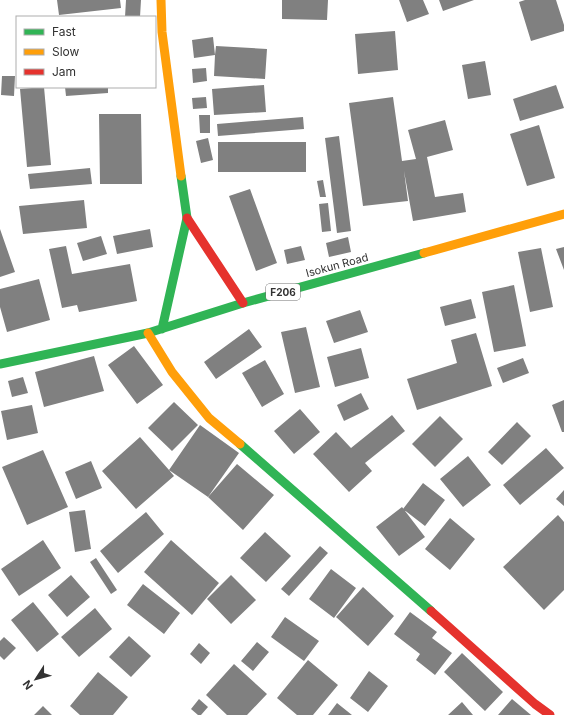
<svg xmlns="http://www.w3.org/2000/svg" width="564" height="715" font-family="Inter,sans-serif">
  <rect width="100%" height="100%" fill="#fff"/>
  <path fill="#808080" d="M57 0H120L121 8 59 15Z
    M126 0H141L140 17H125Z
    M282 0H328L327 20 282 19Z
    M399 0H423L429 14 407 22Z
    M439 0H474L443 11Z
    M525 0H556L564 25V31L531 41 519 2Z
    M395 31 398 70 358 74 355 34Z
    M213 37 215 55 216 46 267 49 265 79 214 76 215 55 194 58 192 40Z
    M485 61 491 95 468 99 462 65Z
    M206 68 207 81 193 83 192 69Z
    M2 76H15L14 96 1 95Z
    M264 85 266 112 214 115 212 89Z
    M556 85 564 108 520 121 513 99Z
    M44 87 51 165 27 167 20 89Z
    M65 87H108V93L66 96Z
    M206 97 207 108 193 109 192 98Z
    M393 97 402 161 416 159 408 130 445 120 453 150 427 157 435 197 463 193 466 212 413 221 404 171 408 201 363 206 349 103Z
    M99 114H141L142 184H100Z
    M199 115H210V133H200Z
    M303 117 304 129 218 136 217 124Z
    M539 125 555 178 527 186 510 134Z
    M339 136 351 231 337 233 325 138Z
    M208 138 213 160 201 163 196 141Z
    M218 142H306V172H218Z
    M90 168 92 184 30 189 28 174Z
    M323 180 326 197H320L317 181Z
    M250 189 277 263 256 271 229 196Z
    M84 200 87 228 23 234 19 206Z
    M328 203 331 231 322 232 319 204Z
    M0 229 15 272 0 277Z
    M150 229 153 247 117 254 113 236Z
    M101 236 107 254 83 261 77 243Z
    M348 237 351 252 329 257 326 243Z
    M66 246 72 274 130 264 137 301 79 312 77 305 62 308 49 249Z
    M301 246 305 260 287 264 284 250Z
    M564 247V270L556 249Z
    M541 248 553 307 530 312 518 252Z
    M39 279 50 320 7 332 0 307V289Z
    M514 285 526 346 494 352 482 292Z
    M471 299 476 318 445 326 440 307Z
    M360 310 368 332 334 343 326 321Z
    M306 327 320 387 295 393 281 332Z
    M249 329 262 347 216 379 204 362Z
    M476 333 492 386 417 410 407 379 457 363 451 340Z
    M134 346 163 385 137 404 108 365Z
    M361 348 369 378 335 387 327 357Z
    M94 356 104 391 44 407 35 372Z
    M523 358 529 373 503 383 497 368Z
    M265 360 284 394 262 407 242 373Z
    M23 377 28 393 12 397 8 381Z
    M361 393 369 409 344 421 337 405Z
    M564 400V432H562L552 405Z
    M174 402 198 425 172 451 148 428Z
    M32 405 38 433 7 440 1 411Z
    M300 409 320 432 294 454 274 431Z
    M392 415 405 431 365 463 372 471 349 492 313 454 336 432 351 448Z
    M440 416 463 439 435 467 412 444Z
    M517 422 531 436 502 465 488 452Z
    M200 425 239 453 208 497 237 464 274 495 243 530 208 497 169 470 174 476 136 509 102 471 140 437 169 470Z
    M546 448 564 468 520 505 503 485Z
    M43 450 68 507 27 525 2 467Z
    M468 456 491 485 463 507 440 479Z
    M91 461 102 488 76 499 65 472Z
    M423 483 445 500 425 526 403 509Z
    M564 490V506L556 499Z
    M402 507 425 537 399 556 376 527Z
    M85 510 91 549 75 552 69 512Z
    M146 512 164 534 118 573 100 551Z
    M558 515 564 522V590L544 610 503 567Z
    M450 518 475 539 450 570 425 549Z
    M265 532 291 556 266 582 240 558Z
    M43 540 61 568 19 596 1 569Z
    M171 540 219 583 192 615 144 572Z
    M320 546 328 553 289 596 281 589Z
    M96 558 117 590 111 594 90 562Z
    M331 569 356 588 334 618 309 599Z
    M71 575 90 597 67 617 48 595Z
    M231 575 256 600 231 624 207 599Z
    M143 584 180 613 164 634 127 605Z
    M363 587 394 616 368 646 336 617Z
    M33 602 59 634 37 652 11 620Z
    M95 608 112 629 79 657 61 637Z
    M410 612 437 632 432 638 452 653 435 675 416 660 420 654 394 634Z
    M285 617 319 641 304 661 271 637Z
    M129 636 151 656 131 677 109 657Z
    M4 637 16 648 4 660 0 656V641Z
    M257 642 269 652 253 671 241 661Z
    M199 643 210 653 201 664 190 654Z
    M462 653 503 692 485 711 444 672Z
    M308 660 338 685 313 715H297L277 698Z
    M234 664 267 694 247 715H227L206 695Z
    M369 671 388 686 368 712 350 698Z
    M98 672 128 697 113 715H80L70 706Z
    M199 699 208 707 201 715H198L191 709Z
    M512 699 531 715H498Z
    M462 702 473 715H448Z
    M337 703 352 715H328Z
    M43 706 52 715H34Z"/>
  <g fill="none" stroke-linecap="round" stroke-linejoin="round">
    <path stroke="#30b455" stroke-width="9" d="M162 329 187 218 181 176
      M0 364 148 333 243 303 424 253
      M240 444 431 611"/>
    <path stroke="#ff9f0a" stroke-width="9" d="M161 0 162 32 181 176
      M424 253 564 214
      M148 333 172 372 209 418 240 444"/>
    <path stroke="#e5322d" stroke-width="9" d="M187 218 243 303
      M431 611 535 704 550 715"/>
  </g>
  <g text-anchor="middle" stroke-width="4" stroke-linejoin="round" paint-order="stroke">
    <rect fill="#fff" stroke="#707070" stroke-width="1" x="266" y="284" width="34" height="16" rx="3"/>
    <g font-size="10" font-weight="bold" fill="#323232">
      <text x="283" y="296">F206</text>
    </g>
    <g font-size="11" fill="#323232" stroke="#fff">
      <text transform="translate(337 265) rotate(-15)" y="4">Isokun Road</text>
    </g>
  </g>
  <rect x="16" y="16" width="140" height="72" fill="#ffffff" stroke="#adadad"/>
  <rect x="24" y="29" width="20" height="6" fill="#30b455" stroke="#adadad"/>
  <text x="52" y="36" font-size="12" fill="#323232">Fast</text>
  <rect x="24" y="49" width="20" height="6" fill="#ff9f0a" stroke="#adadad"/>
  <text x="52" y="56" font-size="12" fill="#323232">Slow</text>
  <rect x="24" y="69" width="20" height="6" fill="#e5322d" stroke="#adadad"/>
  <text x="52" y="76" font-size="12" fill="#323232">Jam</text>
  <g transform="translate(36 679) rotate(234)" stroke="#ffffff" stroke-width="3" paint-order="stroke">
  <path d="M0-3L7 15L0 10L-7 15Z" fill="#323232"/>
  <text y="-6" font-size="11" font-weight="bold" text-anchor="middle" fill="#323232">N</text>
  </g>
</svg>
